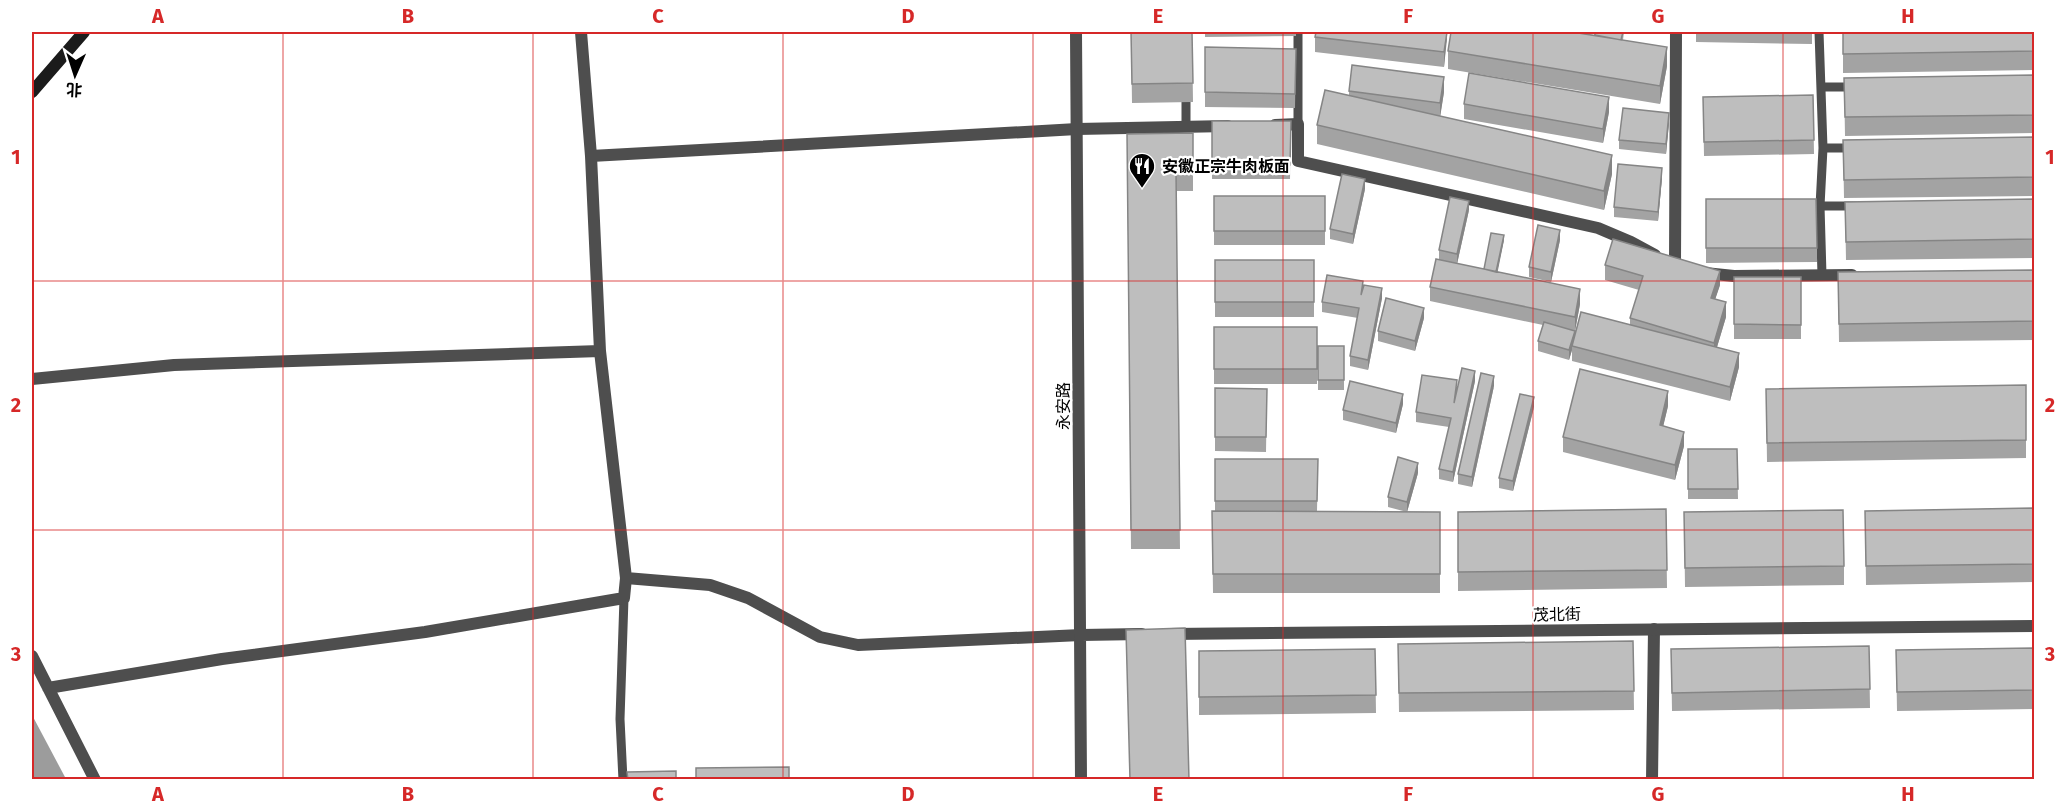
<svg xmlns="http://www.w3.org/2000/svg" width="2066" height="811" font-family="'Fira Sans','Noto Sans SC',sans-serif">
  <rect width="100%" height="100%" fill="#fff"/>
  <path fill="#9c9c9c" d="M32 715 66 779H32Z"/>
  <g fill="none" stroke-linecap="round" stroke-linejoin="round">
    <path stroke="#4e4e4e" stroke-width="9" d="M1298 32V124
      M1819 32 1823 148 1820 206 1822 275
      M1821 87H1855
      M1186 126V91
      M1823 148H1855
      M1820 206H1855
      M623 780 620 719 624 598"/>
    <path stroke="#4e4e4e" stroke-width="12" d="M1275 125 1298 124V161L1598 228 1631 242 1655 255
      M591 156 1077 129 1228 126
      M1675 266 1676 32
      M1705 273 1734 276 1852 275
      M32 379 174 365 600 351
      M626 578 710 585 748 598 820 637 858 645 1081 635
      M32 656 95 780
      M48 688 222 659 425 632 624 598 626 578 600 351 591 156 581 32
      M1652 780 1654 629"/>
    <path stroke="#4e4e4e" stroke-width="12" d="M1076 32 1081 780
      M1169 634 2034 626
      M1081 635 1142 634"/>
    <path stroke="#1b1b1b" stroke-width="12" d="M32 92 84 32"/>
  </g>
  <path fill="#a3a3a3" d="M1131 32H1192L1193 102 1132 103Z
    M1205 32H1296V36L1205 37Z
    M1447 32 1444 67 1315 52V37Z
    M1451 32H1578L1595 35V32H1624L1623 40 1667 66 1660 104 1448 69V51Z
    M1696 32H1812V44L1696 42Z
    M1843 32H2034V70L1843 73Z
    M1205 47 1296 49 1295 108 1205 107Z
    M2034 75V133L1845 136 1844 78Z
    M1349 91 1444 92 1440 116 1612 174 1604 210 1317 144V125L1349 96Z
    M1813 95 1814 154 1704 156 1703 97Z
    M1464 104 1609 112 1603 143 1464 119Z
    M1212 121H1291L1290 179H1212Z
    M1669 123 1666 154 1619 149V140Z
    M1193 133V191H1176L1180 549H1131L1127 134Z
    M2034 137V196L1844 198 1843 140Z
    M1662 178 1658 221 1614 217V207Z
    M1365 189 1353 244 1330 239V229Z
    M1214 196H1325V245H1214Z
    M1706 199 1817 248V262L1706 263Z
    M2034 199V258L1846 260 1845 202Z
    M1469 210 1457 264 1484 269 1504 240 1497 272 1580 304 1575 331V336L1630 325V318L1639 290 1605 280V265L1720 285 1715 299 1726 317 1717 347 1739 367 1730 401 1572 361V350L1569 360 1538 351V341L1543 325 1430 301V287L1439 260V250Z
    M1560 240 1551 282 1529 277V267Z
    M1215 260H1314V317H1215Z
    M2034 270V340L1839 342 1838 272Z
    M1734 277H1801V339H1734Z
    M1363 287 1382 298 1368 370 1350 366V356L1358 318 1322 312V302Z
    M1424 318 1415 351 1378 341V331Z
    M1214 327H1317V384H1214Z
    M1318 346H1344V390H1318Z
    M1475 381 1453 482 1439 479V469L1449 427 1416 422V412L1456 393Z
    M2026 385V458L1767 462 1766 389Z
    M1494 386 1472 487 1458 484V474Z
    M1215 388 1267 389 1266 452 1215 451Z
    M1403 404 1396 433 1343 420V410Z
    M1668 406 1663 426 1684 446 1675 480 1563 452V437Z
    M1534 407 1513 491 1499 488V478Z
    M1688 449H1737L1738 499H1688Z
    M1215 459H1318L1317 511 1440 512V593H1213L1212 511H1215Z
    M1418 473 1407 512 1388 507V497Z
    M2034 508V582L1866 585 1865 511Z
    M1666 509 1667 588 1458 591V512Z
    M1684 512 1844 566V585L1685 587Z
    M1633 641 1634 710 1399 712 1398 644Z
    M1869 646 1870 708 1672 711 1671 649Z
    M2034 648V709L1897 711 1896 650Z
    M1375 649 1376 713 1199 715V651Z"/>
  <path fill="#858585" d="M1447 32V39L1444 67V52Z
    M1667 47V66L1660 104V86Z
    M1444 77V92L1440 118V103Z
    M1609 97V112L1603 143V129Z
    M1669 113V123L1666 154V144Z
    M1612 155V174L1604 210V191Z
    M1662 168V178L1658 221V212Z
    M1365 179V189L1353 244V234Z
    M1469 201V210L1457 264V254Z
    M1560 230V240L1551 282V272Z
    M1504 235V240L1496 280V275Z
    M1720 271V285L1711 312V298Z
    M1382 288V298L1368 370V360Z
    M1580 289V304L1575 331V317Z
    M1726 302V317L1714 357V343Z
    M1424 308V318L1415 351V341Z
    M1575 331V341L1572 346V350L1569 360V350Z
    M1739 353V367L1730 401V387Z
    M1475 371V381L1453 482V472Z
    M1494 376V386L1472 487V477Z
    M1668 391V406L1660 440V425Z
    M1403 394V404L1396 433V423Z
    M1534 397V407L1513 491V481Z
    M1684 432V446L1675 480V465Z
    M1418 463V473L1407 512V502Z"/>
  <path fill="#bebebe" stroke="#858585" stroke-width="1.5" d="M1131 32H1192L1193 83 1132 84Z
    M1316 32H1447L1444 52 1315 37Z
    M1451 32H1572L1667 47 1660 86 1448 51Z
    M1595 32H1623L1621 40 1595 35Z
    M1843 32H2034V51L1843 54Z
    M1205 47 1296 49 1295 94 1205 92Z
    M1352 65 1444 77 1440 103 1349 91Z
    M1469 73 1609 97 1603 129 1464 104Z
    M2034 75V115L1845 117 1844 78Z
    M1325 90 1612 155 1604 191 1317 125Z
    M1813 95 1814 140 1704 142 1703 97Z
    M1623 108 1669 113 1666 144 1619 140Z
    M1212 121H1291L1290 165H1212Z
    M1193 133V173L1176 172 1180 530H1131L1127 134Z
    M2034 137V177L1844 180 1843 140Z
    M1618 164 1662 168 1658 212 1614 207Z
    M1342 174 1365 179 1353 234 1330 229Z
    M1214 196H1325V231H1214Z
    M1450 197 1469 201 1457 254 1439 250Z
    M1706 199H1816L1817 248H1706Z
    M2034 199V239L1846 242 1845 202Z
    M1538 225 1560 230 1551 272 1529 267Z
    M1491 233 1504 235 1496 272 1484 269Z
    M1613 239 1720 271 1711 298 1726 302 1714 343 1630 318 1643 276 1605 265Z
    M1436 259 1580 289 1575 317 1430 287Z
    M1215 260H1314V302H1215Z
    M2034 270V321L1839 324 1838 272Z
    M1327 275 1363 281 1361 295 1364 285 1382 288 1368 360 1350 356 1359 308 1322 302Z
    M1734 277H1801V325L1734 324Z
    M1386 298 1424 308 1415 341 1378 331Z
    M1581 312 1739 353 1730 387 1572 346Z
    M1544 322 1575 331 1569 350 1538 341Z
    M1214 327H1317V369H1214Z
    M1318 346H1344V380H1318Z
    M1462 368 1475 371 1453 472 1439 469 1451 418 1416 412 1422 375 1457 380 1454 403Z
    M1580 369 1668 391 1660 425 1684 432 1675 465 1563 437Z
    M1481 373 1494 376 1472 477 1458 474Z
    M1350 381 1403 394 1396 423 1343 410Z
    M2026 385V440L1767 443 1766 389Z
    M1215 388 1267 389 1266 437H1215Z
    M1520 394 1534 397 1513 481 1499 478Z
    M1688 449H1737L1738 489H1688Z
    M1398 457 1418 463 1407 502 1388 497Z
    M1215 459H1318L1317 501H1215Z
    M2034 508V564L1866 566 1865 511Z
    M1666 509 1667 570 1458 572V512Z
    M1843 510 1844 566 1685 568 1684 512Z
    M1212 511 1440 512V574H1213Z
    M1185 628 1189 780H1130L1126 630Z
    M1633 641 1634 691 1399 693 1398 644Z
    M1869 646 1870 689 1672 693 1671 649Z
    M2034 648V690L1897 692 1896 650Z
    M1375 649 1376 695 1199 697V651Z
    M789 767V780H696V768Z
    M676 771V780H628L627 772Z
    M1384 779V780H1344Z
    M1637 779V780H1572Z"/>
  <path fill="none" stroke="#d62828" stroke-width="1.5" stroke-opacity="0.55" d="M283 32V780M533 32V780M783 32V780M1033 32V780M1283 32V780M1533 32V780M1783 32V780M32 281H2034M32 530H2034"/>
  <defs>
    <g id="restaurant-pin" transform="scale(1.35)"><path d="M0 17L-7.5 6A9.5 9.5 0 1 1 7.5 6Z" fill="#000" stroke="#fff"/><path d="M-5-6h1v4h1v-4h1v4h1v-4h1v5L-1.5 .5V6h-2V.5L-5-1ZM5-6V6H3V1.5H1.5Q1.5-4 5-6Z" fill="#fff"/></g>
  </defs>
  <g fill-rule="evenodd">
    <use href="#restaurant-pin" x="1142" y="166"/>
  </g>
  <g text-anchor="middle" stroke-width="4.5" stroke-linejoin="round" paint-order="stroke">
    <g font-size="16" font-weight="bold" fill="#000" stroke="#fff" text-anchor="start">
      <text x="1162" y="172">安徽正宗牛肉板面</text>
    </g>
    <g font-size="16" fill="#000" stroke="#fff">
      <text transform="translate(1063 406) rotate(-90)" y="6">永安路</text>
      <text transform="translate(1557 614) rotate(-1)" y="6">茂北街</text>
    </g>
  </g>
  <rect width="2066" height="811" fill="none" stroke="#ffffff" stroke-width="66"/>
  <g transform="translate(75 75) rotate(183)" stroke="#ffffff" stroke-width="4.5" paint-order="stroke">
  <path d="M0-4.5L10 22L0 15L-10 22Z" fill="#000000"/>
  <text y="-9" font-size="16" font-weight="bold" text-anchor="middle" fill="#000000">北</text>
  </g>
  <rect x="33" y="33" width="2000" height="745" fill="none" stroke="#d62828" stroke-width="2"/>
  <g font-size="20" text-anchor="middle" font-weight="bold" fill="#d62828">
    <text x="158" y="23">A</text>
    <text x="408" y="23">B</text>
    <text x="658" y="23">C</text>
    <text x="908" y="23">D</text>
    <text x="1158" y="23">E</text>
    <text x="1408" y="23">F</text>
    <text x="1658" y="23">G</text>
    <text x="1908" y="23">H</text>
    <text x="16" y="164">1</text>
    <text x="2050" y="164">1</text>
    <text x="16" y="412">2</text>
    <text x="2050" y="412">2</text>
    <text x="16" y="661">3</text>
    <text x="2050" y="661">3</text>
    <text x="158" y="801">A</text>
    <text x="408" y="801">B</text>
    <text x="658" y="801">C</text>
    <text x="908" y="801">D</text>
    <text x="1158" y="801">E</text>
    <text x="1408" y="801">F</text>
    <text x="1658" y="801">G</text>
    <text x="1908" y="801">H</text>
  </g>
</svg>
